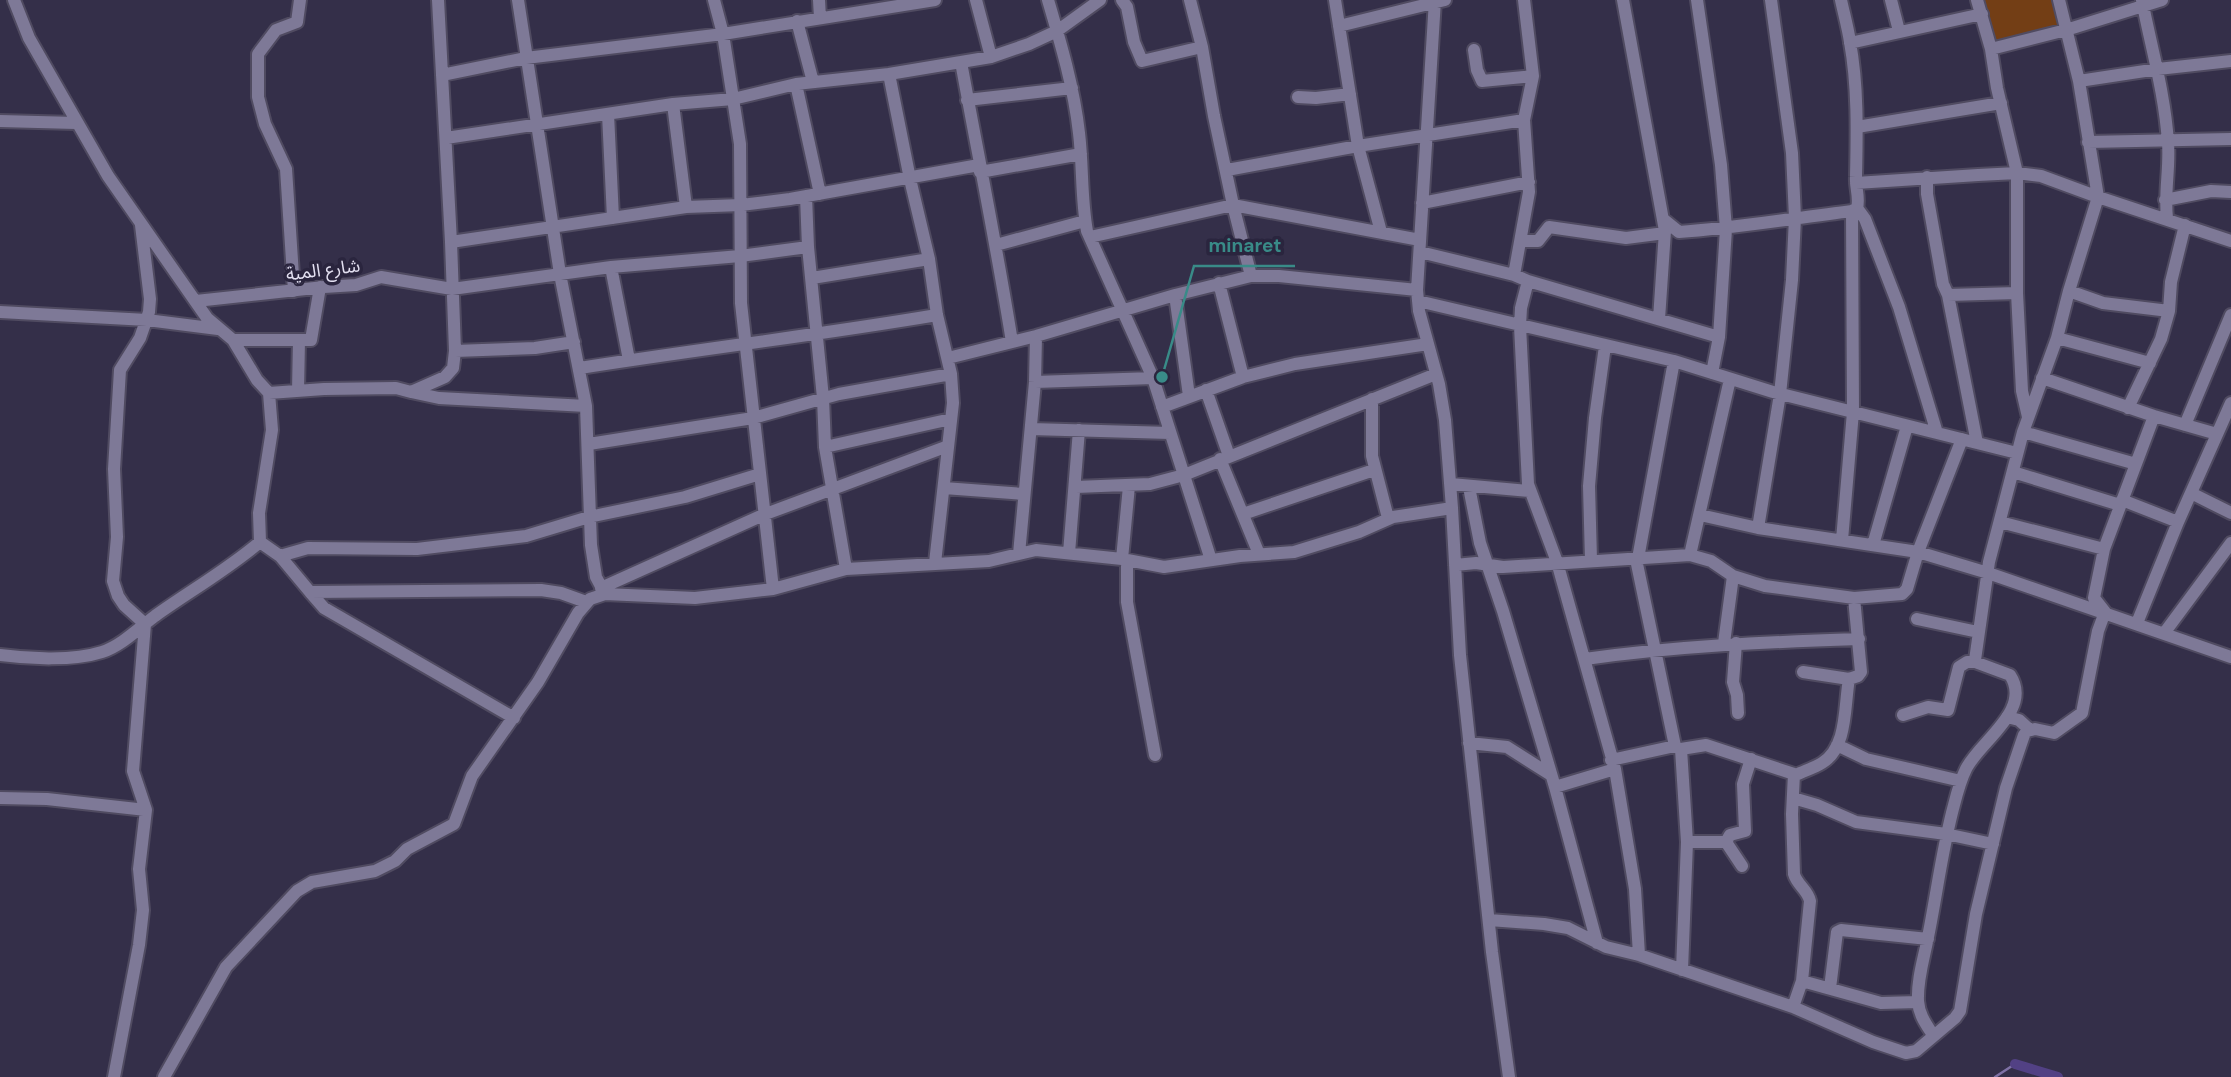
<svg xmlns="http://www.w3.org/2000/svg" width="2231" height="1077" font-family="'DM Sans','Noto Sans Arabic',sans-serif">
  <rect width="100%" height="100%" fill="#342f49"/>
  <path fill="#733e15" d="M1977 0H2059L2065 26 1990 45Z"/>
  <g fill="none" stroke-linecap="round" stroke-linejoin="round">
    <path stroke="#7e71a5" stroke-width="2.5" d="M1995 1077 2015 1064"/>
    <path stroke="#524184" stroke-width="10" d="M2015 1064 2058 1077"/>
    <g stroke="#504b61" stroke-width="16">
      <path id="minor" d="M14 0 29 38 108 176 207 318 233 340 257 380 269 393 272 430 259 513 260 542
        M438 0 451 242 455 351
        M518 0 560 274 586 406 591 545 596 577 605 594
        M714 0 723 34 740 144 741 303 773 589
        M819 0 820 18
        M976 0 991 57
        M1048 0C1061 44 1074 88 1079 133 1083 166 1081 199 1087 231L1153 378 1211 560
        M1122 0 1127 7 1134 42 1142 61 1202 47
        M1190 0 1202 47 1214 116 1233 205 1251 276
        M1335 0 1358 146 1381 232
        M1435 0 1417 290 1419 311 1439 384 1445 420 1452 508 1460 655 1492 952 1509 1077
        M1623 0 1665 231 1659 319
        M1697 0 1721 165 1726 229 1719 337 1712 373
        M1891 0 1899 31
        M1977 0 1991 49 1997 88 2017 173V293L2022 391 2028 417
        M2142 0C2151 47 2165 94 2168 143 2170 168 2164 193 2167 218
        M797 21 813 82
        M1339 26 1445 0
        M1850 43 1982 14
        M1991 49 2066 30 2162 0
        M1474 50 1477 70 1482 81 1533 76
        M961 62C978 155 997 248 1012 342
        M889 74 910 179 929 259 937 315 951 374 953 403 935 563
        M442 75 526 58 723 34 935 0
        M2079 81 2158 69 2231 61
        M796 84 820 194
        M1298 97 1316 98 1350 94
        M967 100 1072 88
        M673 104 686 207
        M608 114 613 218
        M0 121 76 123
        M1857 127 2001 103
        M446 138 673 104 733 99 796 84 889 74 991 57 1029 44 1057 31 1100 0
        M2088 142 2231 139
        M1227 170 1358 146 1524 120
        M980 172 1081 154
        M1927 177V194L1943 284 1948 295 1977 443
        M1856 183 1978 175 2017 173 2041 176 2098 197 2231 241
        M806 196 808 247 823 398 825 447 846 569
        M2165 200 2211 191 2231 192
        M1422 203 1529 182
        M1857 208 1865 219 1899 307 1937 433
        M1663 219 1679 232C1737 228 1794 218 1852 211L1857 208C1860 198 1855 187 1856 177 1857 132 1858 86 1850 42 1848 28 1844 14 1841 0
        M141 225 150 299 149 312 140 338 120 370 114 469 117 537 113 581 118 596 124 605 145 624
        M1090 237 1233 205 1420 240
        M1521 241H1538L1549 227 1626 238 1665 233
        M451 242 686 207 741 205 790 199 979 165
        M996 245 1085 221
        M1420 252 1514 275 1528 281 1719 337
        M611 267 629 360
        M1514 275 1529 192 1524 120 1533 76 1524 0
        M812 278 929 259
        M1528 281 1521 308 1520 326 1528 484 1557 562 1615 769 1635 889 1639 955
        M1219 283 1243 377
        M294 291 286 169 265 124 258 97V54L276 30 297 22 300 0
        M2069 291 2103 303 2169 311
        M1175 295 1189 396
        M1948 295 2017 293
        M196 301 324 287 356 285 381 277 452 289 611 267 740 256 808 247
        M1418 301 1674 361 1773 392 2017 453
        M0 312 147 320 218 329
        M2057 338 2150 363
        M233 340H311L320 287
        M948 358 1036 336 1175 295 1251 276H1279L1417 290
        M1674 361 1637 564 1675 746
        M580 368C700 349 819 335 937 315
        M2042 378 2154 416 2217 434
        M1035 382 1153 378
        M1206 390 1229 456
        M298 391 299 340
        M411 392 439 398 586 406
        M269 393 324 389 396 388 411 392 445 377 453 368 455 351 535 348 574 342
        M1372 399V456L1388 518
        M1162 407 1243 377 1295 364 1428 344
        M2128 408 2161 339 2169 311 2171 282 2185 225
        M2185 425 2231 315
        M1031 429 1170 433
        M2023 432 2136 464
        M589 444 753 418 839 394 951 374
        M825 447 951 419
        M1220 459 1259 554
        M2013 472 2120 505
        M1451 484 1529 491
        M1076 487 1150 484 1184 475 1436 374
        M1469 487 1480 543 1503 611 1555 787 1597 943
        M944 488 1024 494
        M2191 493 2231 513
        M2122 500 2178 522
        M1243 514 1374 470
        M1700 515 1758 528 1918 552 1988 573 2231 657
        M2000 522 2104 549
        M1758 528 1780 394 1792 280 1795 218 1792 153 1771 0
        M1842 540 1853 412 1852 211
        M260 542 280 556 310 592 541 590 561 593 586 602
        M1873 545 1907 426
        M1069 553 1079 430
        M1019 554 1035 382 1036 336
        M1690 555 1730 379
        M280 556 308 548 417 549 526 536 589 517 685 497 760 474
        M1122 559 1129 486
        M1127 560V602L1155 755
        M1591 560 1589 486 1595 418 1605 346
        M1455 565 1476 563 1503 567 1690 555 1711 561 1733 576 1765 586 1854 598 1902 594 1907 589 1918 552 1962 439
        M601 588 763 515 948 446
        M310 592 324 608 514 718
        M1917 619 1978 632
        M2137 623 2178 522 2231 403
        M2165 632 2231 543
        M1724 643 1733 576
        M1736 643 1733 682 1737 695 1738 713
        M0 655C29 659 74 661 102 652 121 646 139 628 155 616 190 591 227 570 260 542
        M1585 659C1676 646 1767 642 1859 639
        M1803 672 1849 679 1858 676 1861 672 1854 598
        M1903 715 1928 707 1948 710 1959 667 1967 662H1975
        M2007 717 2019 720 2030 730
        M1469 743 1507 747 1551 775
        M1837 745 1866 759 1961 781
        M1681 749 1687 842 1682 970
        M1611 760 1675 746 1681 749 1706 745 1794 774 1792 814 1794 874C1797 885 1808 890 1810 901L1802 981 1793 1007
        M1796 775C1804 771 1814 768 1822 763 1848 747 1844 706 1849 679
        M1555 787 1615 769
        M0 798 47 799 146 810
        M1793 798 1817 805 1856 822 1946 834 1993 844
        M1687 842H1726
        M1726 842 1730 835 1745 831 1743 784 1751 759
        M1726 842 1742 866
        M1489 920 1544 924 1568 928 1606 947 1639 955 1793 1007 1873 1042 1906 1053 1916 1051 1955 1018 1960 1011 1976 914 2006 788 2024 735 2027 731 2035 729 2054 733 2082 713 2098 631 2105 612 2094 598 2104 549 2154 416
        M1802 981 1881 1003 1918 1002
        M1830 988 1837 932 1841 930 1928 939
        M1933 1035C1926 1024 1919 1015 1918 1001 1917 979 1924 958 1928 937 1937 893 1942 849 1954 805 1957 793 1960 781 1966 769 1980 741 2033 710 2010 675L1975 662V660L1989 562 2023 432 2057 338 2069 291 2098 197 2079 81 2059 0
        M114 1077 139 945 143 910 139 869 146 810 133 771 145 624
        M164 1077 226 967 297 891 312 882 375 871 395 861 407 849 454 824 472 776 538 682 578 613 590 599 605 594 695 598 773 589 846 569 989 561 1036 550 1122 559 1164 567 1240 556 1294 552 1359 532 1393 517 1452 508"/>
    </g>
    <use href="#minor" stroke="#7e7997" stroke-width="12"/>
  </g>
  <g text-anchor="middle" stroke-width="7" stroke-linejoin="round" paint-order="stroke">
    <g font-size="18" fill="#e3e0f1" stroke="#2a253e">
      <text transform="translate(323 270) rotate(-7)" y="6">شارع المية</text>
    </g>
  </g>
  <path fill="none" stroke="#398b88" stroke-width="2.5" d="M1162 377L1194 266H1295"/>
  <circle fill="#398b88" stroke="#2a253e" stroke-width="2.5" cx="1162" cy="377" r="7"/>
  <g font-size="19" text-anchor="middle" font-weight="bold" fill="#398b88" stroke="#2a253e" stroke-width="7" stroke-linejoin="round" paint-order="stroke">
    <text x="1245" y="252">minaret</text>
  </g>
</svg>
